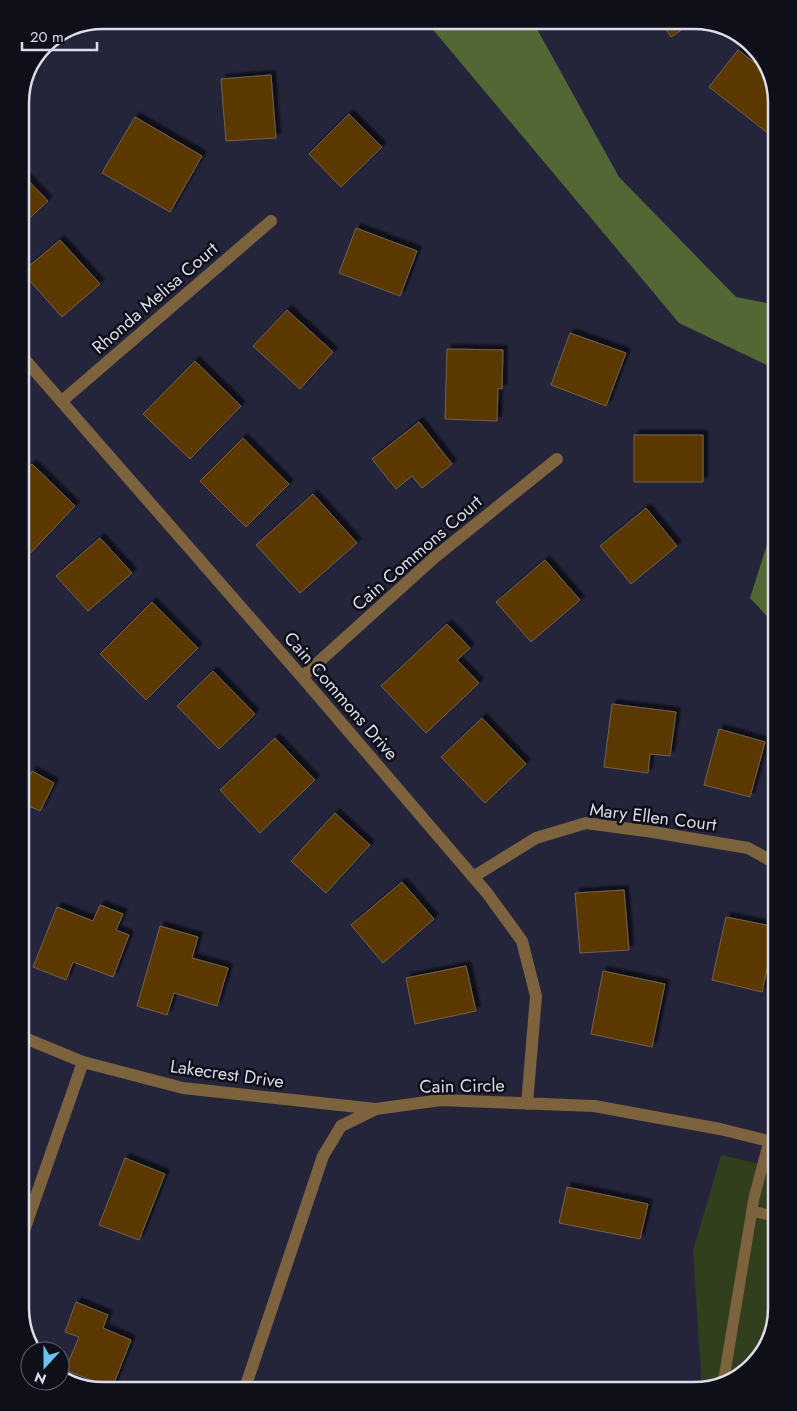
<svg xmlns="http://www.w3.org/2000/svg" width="797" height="1411" font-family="Jost,sans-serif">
  <defs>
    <filter id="shadow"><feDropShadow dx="4.5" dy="-4.5" stdDeviation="1" flood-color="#0009"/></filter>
  </defs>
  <rect width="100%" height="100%" fill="#24253b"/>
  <path fill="#323f1d" d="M721 1155 777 1168V1309L763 1354 731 1383 700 1390 701 1373 693 1251Z"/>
  <path fill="#526734" d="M425 20H532L619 177 736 297 777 305V370L679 323Z
    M777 513V627L750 598Z"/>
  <path fill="#5a3703" stroke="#75624d" filter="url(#shadow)" d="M113 20H127L118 27Z
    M660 20H696L671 37Z
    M738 50 771 75 777 103V125L769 134 709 87Z
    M271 75 276 138 226 141 221 79Z
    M349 114 382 147 341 187 309 154Z
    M135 117 202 156 170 212 102 173Z
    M20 172 48 201 20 227Z
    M356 228 417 251 400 296 339 273Z
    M60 240 100 284 62 317 22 272Z
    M287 310 333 352 300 389 253 346Z
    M570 333 626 353 606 406 551 385Z
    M447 349 503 350 502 389 498 388 497 421 445 419Z
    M195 361 241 406 190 459 143 414Z
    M419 422 452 464 422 488 412 476 396 489 372 459Z
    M634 435H703V482H634Z
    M243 438 289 484 246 527 200 481Z
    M32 464 75 506 25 559 20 554V476Z
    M313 494 357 543 300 593 256 545Z
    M646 508 677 546 631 584 600 546Z
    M100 538 132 573 88 611 56 576Z
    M545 560 580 600 531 642 496 602Z
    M152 602 198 648 146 700 100 654Z
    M447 624 470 648 457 660 479 683 426 733 381 686Z
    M213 671 255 714 219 749 177 706Z
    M612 704 676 712 670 756 650 754 648 773 604 767Z
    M482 718 526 764 485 803 441 757Z
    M719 729 765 742 750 797 704 785Z
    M275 738 315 780 260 833 220 790Z
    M32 771 54 783 40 811 20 802V794Z
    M335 813 370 845 326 893 291 861Z
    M402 882 434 919 383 963 351 925Z
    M624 890 629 950 580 953 575 893Z
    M100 905 123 914 116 930 129 935 113 977 73 962 66 980 33 967 57 907 93 921Z
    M726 917 776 927 762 992 712 980Z
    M160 926 198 937 192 958 228 968 217 1006 174 993 167 1015 137 1006Z
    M466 966 476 1011 415 1024 406 978Z
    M603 971 665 984 652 1047 591 1034Z
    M125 1158 165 1174 139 1240 99 1225Z
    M567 1187 648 1204 640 1239 559 1223Z
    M76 1302 108 1315 103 1328 131 1340 112 1388 65 1370 79 1337 65 1332Z"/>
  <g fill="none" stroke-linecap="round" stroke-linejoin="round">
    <path stroke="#7c623d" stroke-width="11" d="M752 1211 777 1217
      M723 1384 754 1198 769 1141"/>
    <path stroke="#7c623d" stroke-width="12" d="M20 354 302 677 487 893 522 941 536 996 527 1104
      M62 401 271 221
      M302 677 435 557 557 459
      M473 877 536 838 586 823 653 832 748 848 777 864
      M20 1036 83 1062 183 1088 376 1109
      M20 1242 83 1062
      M244 1391 323 1156 341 1126 376 1109 441 1100 594 1106 720 1129 777 1143"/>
  </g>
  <g text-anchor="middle" stroke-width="5" stroke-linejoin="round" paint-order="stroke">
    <g font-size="18" fill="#dcddec" stroke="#0f0f19">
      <text transform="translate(155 298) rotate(-41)" y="6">Rhonda Melisa Court</text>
      <text transform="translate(417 553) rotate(-41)" y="6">Cain Commons Court</text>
      <text transform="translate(341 696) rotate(49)" y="6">Cain Commons Drive</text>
      <text transform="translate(653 817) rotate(7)" y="6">Mary Ellen Court</text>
      <text transform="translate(227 1074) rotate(8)" y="6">Lakecrest Drive</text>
      <text transform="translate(462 1086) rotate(-1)" y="6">Cain Circle</text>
    </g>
  </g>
  <path d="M0 0H797V1411H0ZM103 29H694A74 74 0 0 1 768 103V1308A74 74 0 0 1 694 1382H103A74 74 0 0 1 29 1308V103A74 74 0 0 1 103 29Z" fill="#0f0f19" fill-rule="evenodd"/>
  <path fill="none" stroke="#dcddec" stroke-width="2.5" d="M103 29H694A74 74 0 0 1 768 103V1308A74 74 0 0 1 694 1382H103A74 74 0 0 1 29 1308V103A74 74 0 0 1 103 29Z"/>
  <g transform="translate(45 1366) rotate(201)"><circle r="24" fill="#0f0f19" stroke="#61616d"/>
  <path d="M0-4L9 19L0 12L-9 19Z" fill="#6bc3f2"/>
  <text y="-8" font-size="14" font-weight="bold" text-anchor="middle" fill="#dcddec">N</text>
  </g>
  <path d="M22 42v8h75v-8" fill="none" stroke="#dcddec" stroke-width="2.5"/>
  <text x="30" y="42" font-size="15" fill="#dcddec" stroke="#0f0f19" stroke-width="4" paint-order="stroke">20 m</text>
</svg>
